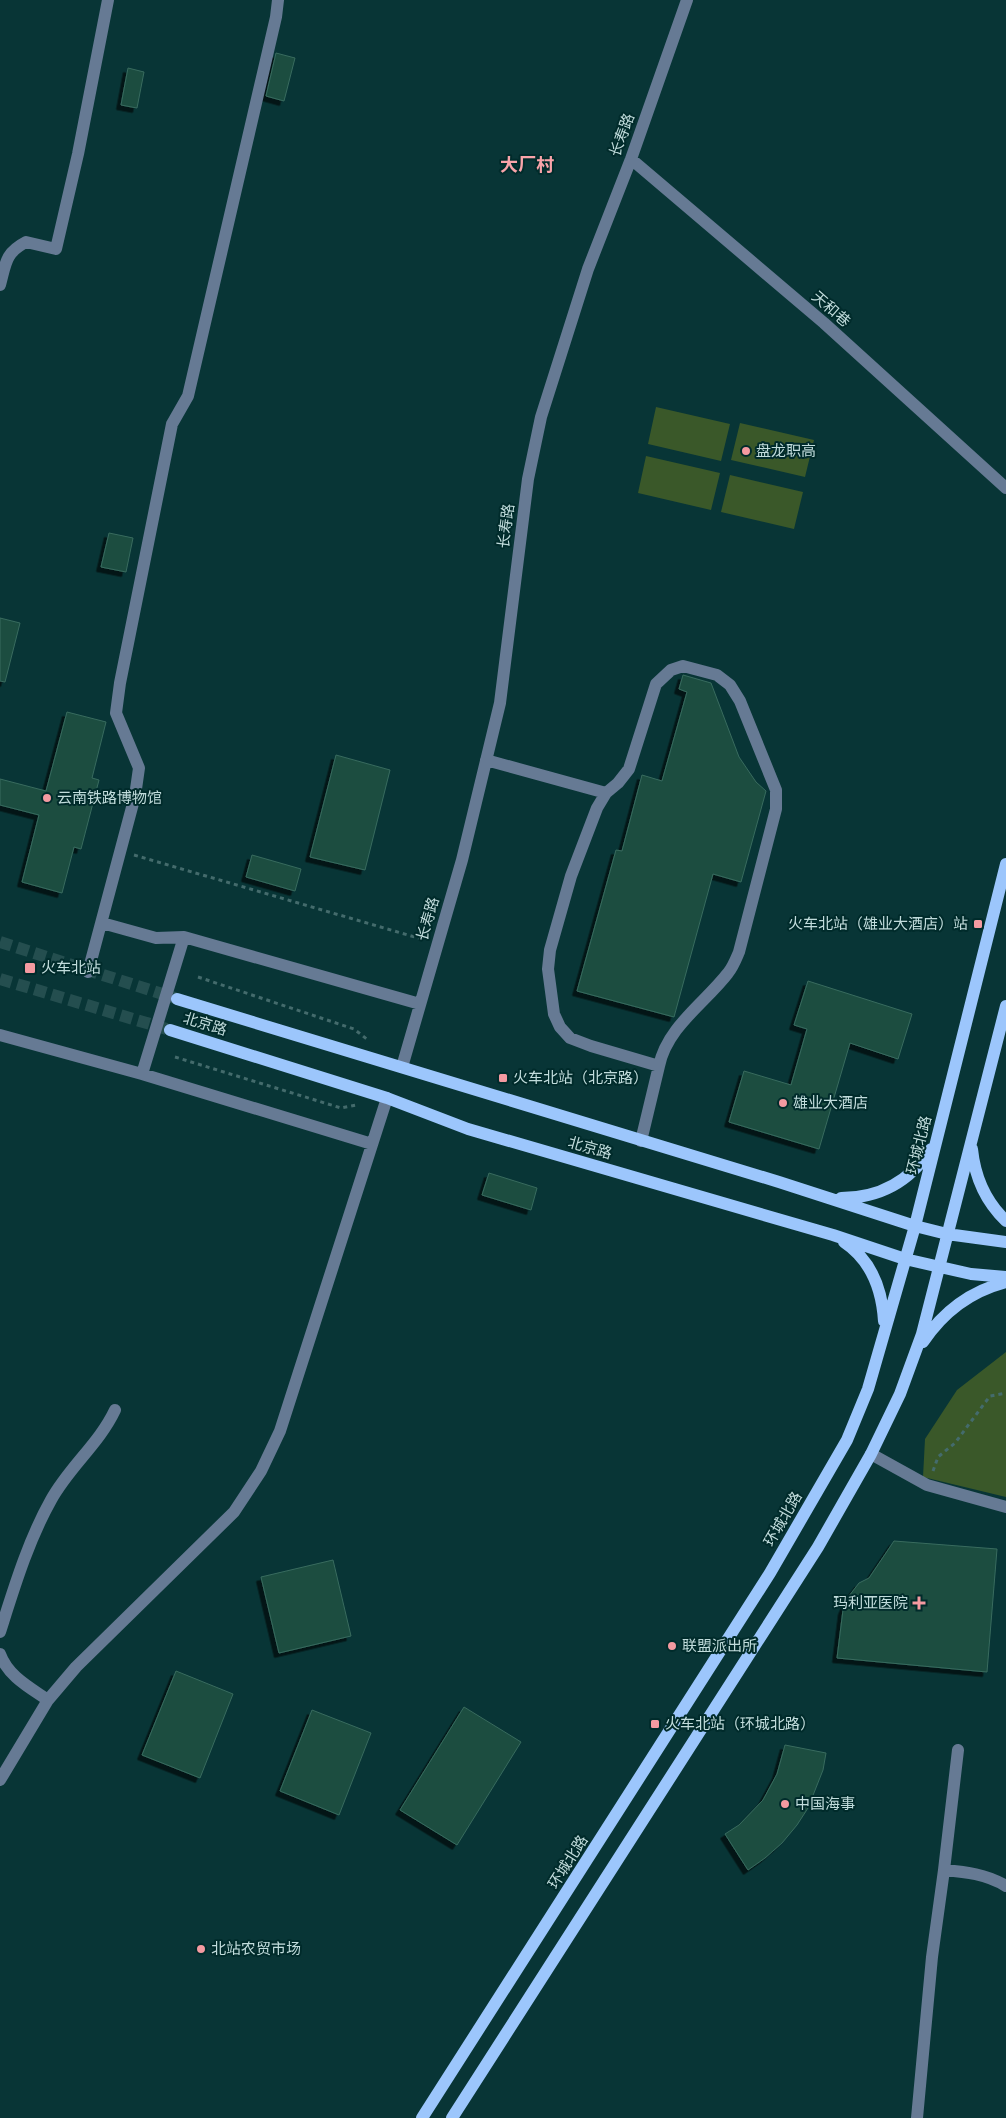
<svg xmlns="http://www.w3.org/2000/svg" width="1006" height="2118" font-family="Barlow,'Noto Sans SC',sans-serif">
  <defs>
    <filter id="shadow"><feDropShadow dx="-4.5" dy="4.5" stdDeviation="0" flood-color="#0009"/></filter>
  </defs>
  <rect width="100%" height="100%" fill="#083536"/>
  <path fill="#3a5829" d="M656 407 730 424 721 461 648 444Z
    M740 423 814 440 805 477 731 460Z
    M646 456 720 473 711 510 638 493Z
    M730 475 803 492 794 529 721 512Z
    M1006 1352V1497L923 1477 925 1439 957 1390Z"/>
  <path fill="#1a4d41" stroke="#396b5e" filter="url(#shadow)" d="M276 53 295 58 284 101 266 96Z
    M128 68 144 72 137 108 121 105Z
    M109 533 133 538 126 572 101 567Z
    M0 618 20 623 5 682 0 681Z
    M683 675 711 683 739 757 756 782 766 791 741 882 713 874 674 1017 577 991 616 850 622 851 642 775 662 781 687 692 679 689Z
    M67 712 106 722 92 778 99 780 81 849 74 847 62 893 22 882 39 815 0 805V779L46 791Z
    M336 755 390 770 365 870 310 857Z
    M252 855 301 869 295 891 246 877Z
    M808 981 912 1014 898 1059 850 1043 819 1149 729 1122 744 1071 791 1085 807 1029 794 1025Z
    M489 1173 537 1188 531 1210 482 1195Z
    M894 1541 997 1549 987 1672 837 1658 843 1610 849 1596 859 1583 869 1578Z
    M333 1560 351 1636 279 1653 261 1577Z
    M176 1671 233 1694 200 1778 142 1755Z
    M464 1707 521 1742 457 1845 400 1810Z
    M312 1710 371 1733 339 1815 280 1791Z
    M785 1745 826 1753 823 1770 808 1808 797 1825 782 1843 765 1858 748 1870 725 1834 739 1825 763 1800 777 1774Z"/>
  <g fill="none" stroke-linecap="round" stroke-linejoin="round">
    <path stroke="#244e4f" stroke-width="12" stroke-dasharray="12 6" stroke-linecap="butt" d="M0 942 175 998
      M0 979 170 1030"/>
    <path stroke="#446b6c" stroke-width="3" stroke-dasharray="4 4" stroke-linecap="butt" d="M134 855 425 940
      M198 977 354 1029 368 1040
      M175 1057 341 1108 356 1105
      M933 1471 938 1457 955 1443 990 1396 1006 1393"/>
    <path stroke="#667a94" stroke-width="12" d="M631 159 824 323 1006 488
      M0 285C6 263 5 253 26 242L56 249 78 154 108 0
      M486 760 606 793
      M102 923 156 938 184 937 420 1004
      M88 972 135 796 139 768 116 713 120 683 172 424 188 396 276 17 278 0
      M0 1035 142 1074 372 1144
      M402 1067 462 860 500 703 528 479 541 417 588 269 631 159 687 0
      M142 1074 184 937
      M641 1141 659 1066C667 1027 705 1003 728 973 733 967 736 959 739 952L776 809V790L740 701 730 685 717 675 683 666 671 670 656 684 629 769 618 783 606 793 597 808 571 876 550 950 548 969 554 1014 560 1027 570 1038 591 1046 659 1066
      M871 1454 927 1485 1006 1507
      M0 1632C14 1588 28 1541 51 1500 69 1467 99 1444 115 1410
      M0 1654C8 1676 29 1687 48 1700
      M0 1780 48 1700 76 1667 234 1512 261 1471 280 1431 387 1098
      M944 1870 958 1750
      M917 2118 932 1957 944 1870C966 1872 986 1874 1006 1886"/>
    <path stroke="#9cc6fc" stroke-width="12" d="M177 999 779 1182 915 1226 947 1234 1006 1242
      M170 1030 387 1098 468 1129 833 1235 905 1259 971 1274 1006 1277
      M972 1149C975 1178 985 1201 1006 1221
      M841 1198C880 1198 910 1181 931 1149
      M844 1242C871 1260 882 1290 884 1321
      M923 1342C943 1312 971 1291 1006 1282
      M422 2118 770 1573 847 1440 868 1389 915 1226 1006 864
      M452 2118 818 1547 871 1454 900 1394 922 1334 1006 1006"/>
  </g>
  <g fill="#f49aa1" stroke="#002b2b" stroke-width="2">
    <circle cx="746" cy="451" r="5"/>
    <circle cx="47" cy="798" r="5"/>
    <rect x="973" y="919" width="10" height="10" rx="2.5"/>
    <rect x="24" y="962" width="12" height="12" rx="2.5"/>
    <rect x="498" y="1073" width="10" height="10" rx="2.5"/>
    <circle cx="783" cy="1103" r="5"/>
    <path d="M916.5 1595.5h5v5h5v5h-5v5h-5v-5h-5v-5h5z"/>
    <circle cx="672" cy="1646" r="5"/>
    <rect x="650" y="1719" width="10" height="10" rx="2.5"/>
    <circle cx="785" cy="1804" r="5"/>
    <circle cx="201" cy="1949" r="5"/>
  </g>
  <g text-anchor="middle" stroke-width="4" stroke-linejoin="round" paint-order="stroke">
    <g font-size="15" fill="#c1dcdc" stroke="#002b2b">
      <text transform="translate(622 135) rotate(-70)" y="5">长寿路</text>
      <text transform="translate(831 309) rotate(41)" y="5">天和巷</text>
      <text transform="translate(506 526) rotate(-83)" y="5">长寿路</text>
      <text transform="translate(428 919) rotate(-74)" y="5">长寿路</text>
      <text transform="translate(205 1024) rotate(17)" y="5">北京路</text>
      <text transform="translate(919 1145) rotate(-76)" y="5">环城北路</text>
      <text transform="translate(590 1148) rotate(16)" y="5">北京路</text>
      <text transform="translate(783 1519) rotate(-60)" y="5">环城北路</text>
      <text transform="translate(568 1862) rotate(-58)" y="5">环城北路</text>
    </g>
    <g font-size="15" fill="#c1dcdc" stroke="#002b2b" text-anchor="start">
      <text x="756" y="456">盘龙职高</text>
      <text x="57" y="803">云南铁路博物馆</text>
      <text x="968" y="929" text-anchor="end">火车北站（雄业大酒店）站</text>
      <text x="41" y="973">火车北站</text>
      <text x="513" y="1083">火车北站（北京路）</text>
      <text x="793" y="1108">雄业大酒店</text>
      <text x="908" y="1608" text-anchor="end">玛利亚医院</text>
      <text x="682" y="1651">联盟派出所</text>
      <text x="665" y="1729">火车北站（环城北路）</text>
      <text x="795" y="1809">中国海事</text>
      <text x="211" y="1954">北站农贸市场</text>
    </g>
    <g font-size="18" font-weight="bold" fill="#f9a4aa" stroke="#002b2b">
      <text x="527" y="171">大厂村</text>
    </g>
  </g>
</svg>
